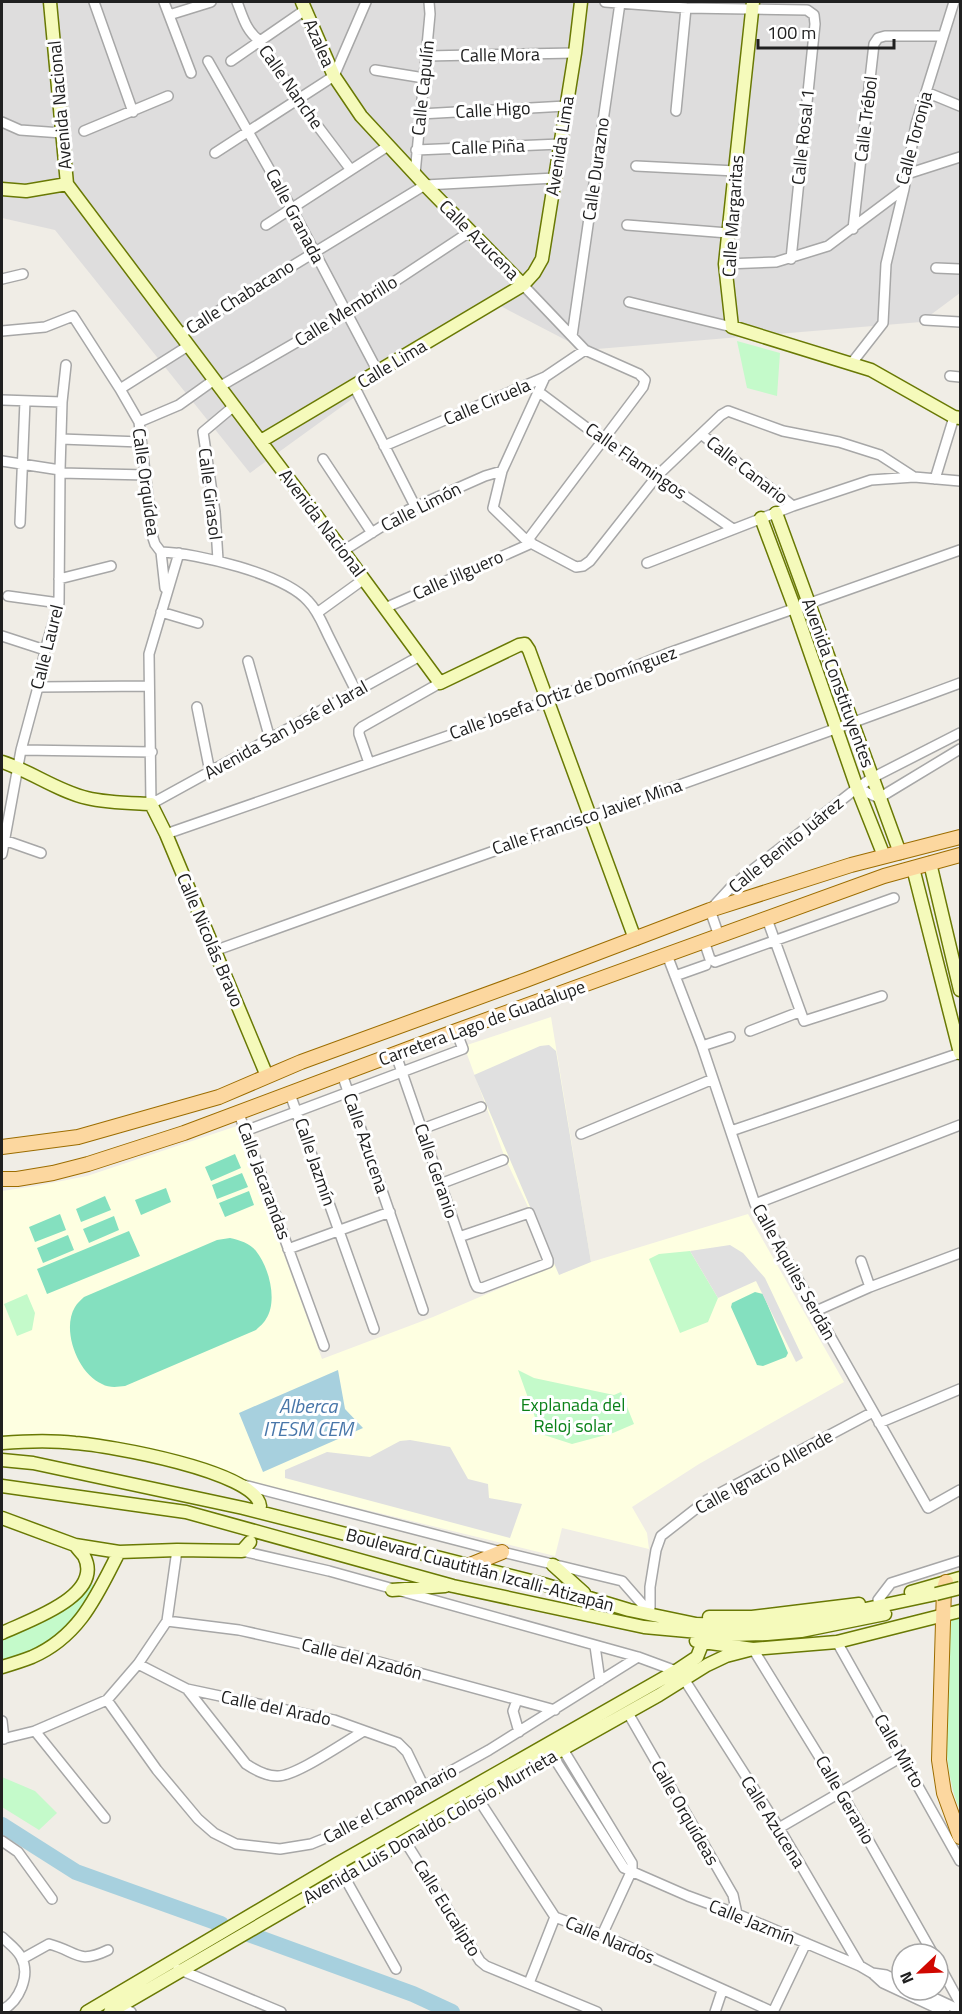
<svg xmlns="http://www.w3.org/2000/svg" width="962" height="2014" font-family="'Titillium Web',sans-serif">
  <rect width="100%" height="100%" fill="#f0ede6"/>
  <path fill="#dedddd" d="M2 2H960V293L921 322 585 350 489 300 250 473 55 230 2 218Z"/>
  <path fill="#feffe1" d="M551 1017 591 1262 748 1214 844 1382 699 1464 632 1507 647 1533 649 1549 562 1528 555 1556 244 1480 181 1461 2 1439V1191L36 1186 87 1176 237 1126 322 1359 433 1317 552 1266 530 1211 505 1158 464 1046Z"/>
  <path fill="#c4faca" d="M737 341 780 353 777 396 747 388Z
    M690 1251 718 1298 708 1322 680 1333 649 1259 659 1254Z
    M27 1294 35 1313 32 1330 17 1336 4 1304Z
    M518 1370 534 1378 614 1395 621 1392 634 1424 613 1433 572 1444 541 1434Z
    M86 1583 92 1584 96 1588 64 1634 28 1656 2 1665V1636Z
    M960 1616V1810C938 1762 947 1676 948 1623V1619Z
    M2 1777 35 1791 57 1813 39 1830 2 1807Z"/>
  <path fill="#84e0bf" d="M235 1154 241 1168 211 1181 205 1167Z
    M242 1173 248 1187 217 1199 212 1185Z
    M166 1188 171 1202 141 1215 135 1200Z
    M249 1191 254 1205 225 1217 219 1203Z
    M105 1196 111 1210 81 1222 76 1209Z
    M60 1214 66 1230 35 1242 29 1227Z
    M114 1216 119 1230 89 1243 83 1229Z
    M129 1231 140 1256 47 1294 37 1269Z
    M68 1235 74 1250 43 1263 37 1248Z
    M230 1238C239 1240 250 1243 256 1251 269 1267 278 1301 266 1319 264 1323 259 1327 256 1330L125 1386C117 1387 109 1388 102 1384 78 1374 61 1330 75 1307 77 1303 81 1300 84 1297L217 1240Z
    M755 1292 763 1294 788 1353 786 1357 763 1366 757 1365 731 1307 732 1303Z"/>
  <path fill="#e0e0e0" d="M549 1045 556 1051 591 1262 559 1275 474 1075 540 1046Z
    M730 1245 743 1253 765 1278 803 1358 796 1362 756 1281 718 1298 690 1251Z
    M410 1440 450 1447 468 1479 488 1484 489 1498 522 1504 510 1538 285 1478V1470L327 1452 370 1457 400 1441Z"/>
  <path fill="#a7d0de" d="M338 1370 345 1409 363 1428 263 1472 239 1413Z"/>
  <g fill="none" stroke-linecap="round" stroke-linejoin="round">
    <path stroke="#a7d0de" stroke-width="16" d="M2 1825 76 1872 221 1924
      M240 1931 413 1994 452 2012"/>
    <g stroke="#a7a7a7" stroke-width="12">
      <path id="street" d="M94 2 133 112
        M164 2 191 73
        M237 2C243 17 246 31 260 41L298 100 351 170
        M605 2 686 8 807 10 814 15 815 24 791 259
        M169 15 211 2
        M426 56 575 53
        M208 61 292 209 378 372
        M231 61 305 10
        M375 70 424 78
        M926 92 960 106
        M676 111 686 8
        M420 114 566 106
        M2 122 20 130 62 133
        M84 131 168 96
        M416 150 560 144
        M215 153 334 76 366 2
        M636 166 736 171
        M415 174 430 14 429 2
        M907 174 960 157
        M266 225 388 146
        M627 225 728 233
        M853 229 874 44 878 38 885 36H942
        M725 264 776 262 828 246 904 189
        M936 268 960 269
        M2 279 23 274
        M523 285 585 350 639 374 645 380 643 387 527 541
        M629 302 732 327
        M925 320 960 322
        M2 331 45 327 73 316 120 389 139 422 153 538 155 544 161 552 165 588
        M179 335 425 185 555 178
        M572 336 620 3
        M851 364 883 323 886 264 904 189 916 124 954 2
        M950 376 960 377
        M545 377 502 471 493 508 527 541 576 567 583 566 590 561 657 476 721 415 728 411 783 431 839 442 880 455 914 477
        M354 386 415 506
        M219 387 347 313 471 231
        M120 389 188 346
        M539 392 603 440 733 529
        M2 400 62 402
        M139 422 179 405 214 380
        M701 434 793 506
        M61 439 141 442
        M384 446 545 377 585 350
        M323 459 372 533
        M2 461 60 470
        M60 473 147 475
        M935 479 954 417
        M20 523 25 401
        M343 551 408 510 485 476 502 471
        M161 552C197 553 284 574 308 601 318 611 323 625 329 637 338 655 347 673 356 691
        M179 553 149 654 151 804 420 656
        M218 560 215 512 203 432 234 406
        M647 563 793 506 871 480 914 477 960 481
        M59 579 111 566
        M8 596 59 603
        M385 608 532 543
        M161 612 198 623
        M317 613 364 579
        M2 636 45 650
        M248 661 270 739
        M38 687 149 686
        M197 707 210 772
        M21 750 152 752
        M369 763 359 734V730L362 727 440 683
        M857 788 879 798 960 749
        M166 834 548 701 666 654 960 550
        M4 840 41 853
        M2 854 21 750 38 687 45 650 59 603 60 470 62 402 66 365
        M767 919 804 1021 882 996
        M719 936 710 910 733 885 857 788 872 778 960 733
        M704 941 710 959 715 962 894 898
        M214 951C463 861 713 775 960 683
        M667 955 702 1046 755 1204 928 1508 960 1490
        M675 976 706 965
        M750 1031 799 1012
        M702 1046 730 1037
        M396 1055 475 1283 477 1287 482 1288 548 1263V1260L529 1213 459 1237
        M342 1074 423 1310
        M290 1094 374 1329
        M239 1114 324 1346
        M422 1129 481 1107
        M245 1131 463 1049 456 1031
        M731 1131 960 1053
        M581 1134 713 1079
        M440 1184 503 1160
        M755 1204 960 1125
        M288 1249 390 1212
        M861 1261 870 1287
        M816 1311 870 1287 960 1253
        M879 1423 960 1389
        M244 1485 502 1552 622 1581 643 1605
        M242 1551 329 1571 638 1657 676 1671 684 1679 779 1828 860 1966
        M878 1600 891 1583 960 1561
        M650 1608V1587L656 1550 661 1536 707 1500 873 1412
        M167 1621 239 1630 357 1656 555 1710
        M837 1642 960 1861
        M595 1646 600 1681
        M753 1649 841 1792 933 1954
        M138 1664 187 1689 334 1720 398 1743 407 1752 424 1787
        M187 1689 246 1764C255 1770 266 1776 277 1776 295 1777 346 1741 364 1731
        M107 1700 157 1770 198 1819 214 1833 236 1844 280 1849 311 1844 345 1830 489 1750 638 1657
        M517 1700 513 1711 519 1732
        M628 1713 733 1895 737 1914
        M2 1721 4 1739
        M35 1731 105 1818
        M2 1739 35 1731 107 1700 138 1664 167 1621 177 1550
        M561 1746 632 1863V1870
        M549 1750 624 1868 688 1896 737 1914 860 1966 872 1973 883 1983 945 2012
        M475 1794 555 1917 602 1935 773 2012
        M779 1828 903 1756
        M2 1841 18 1852 52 1899
        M405 1841 480 1961 486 1966 597 2012
        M341 1871 396 1969
        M602 1935 632 1870
        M2 1937C8 1943 17 1949 21 1957 31 1975 19 2002 2 2010
        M22 1959 49 1944C77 1951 77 1965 108 1950
        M938 1963 960 2003
        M178 1969 281 2012
        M872 1973 886 1975 902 1983
        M529 1983 555 1917
        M917 1990 960 2010
        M119 2007 131 2012
        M715 2012 722 1991
        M773 2012 806 1943"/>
    </g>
    <g stroke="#697904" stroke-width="15">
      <path id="secondary" d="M50 2 67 184 343 551 440 683 519 645 525 644 529 650 635 939
        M302 2 334 76 361 116 425 185 523 285
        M753 2 725 264 732 327 871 370 954 417 960 418
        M2 189 26 191 67 184
        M261 441 523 285 534 273 542 259 575 53 581 2
        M776 513 900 853
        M761 518 795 609 857 788 884 856
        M2 762C31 771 57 791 87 798 107 803 130 803 151 804L166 834 267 1076
        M930 863 960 990
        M913 868 960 1053
        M2 1443C26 1441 51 1440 75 1443 106 1445 257 1471 260 1506
        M2 1460 33 1463 243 1508 543 1584 629 1610 696 1624 766 1626 800 1623 936 1594
        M2 1486 186 1512 453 1586 644 1627 731 1635 767 1634 801 1631 885 1614
        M2 1518 75 1545 119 1552 177 1550 242 1551 250 1542
        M553 1565 584 1593
        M392 1590 445 1586
        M911 1592 960 1578
        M709 1617H752L859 1604
        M2 1633C27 1621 105 1596 84 1556 81 1552 77 1548 75 1545
        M696 1641 753 1649 837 1642 960 1611
        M2 1667C12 1664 22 1661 32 1657 80 1636 97 1595 119 1552
        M87 2012 337 1864 676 1671 697 1657 703 1642
        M110 2012 552 1755 659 1695 707 1665 726 1656 753 1649"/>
    </g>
    <g stroke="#9c6d00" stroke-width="16">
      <path id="primary" d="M2 1147 78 1137 219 1097 301 1062 526 980 710 910 851 865 960 837
        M2 1179H17L53 1173 88 1164 184 1133 456 1031 884 876 960 855
        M470 1565 502 1552
        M946 1582 944 1588 939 1760 944 1793 960 1837"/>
    </g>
    <use href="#street" stroke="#fff" stroke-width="9"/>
    <use href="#secondary" stroke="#f5fabb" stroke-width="12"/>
    <use href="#primary" stroke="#fcd79f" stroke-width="14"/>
    <g stroke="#697904" stroke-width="15" stroke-linecap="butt">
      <path id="secondary-bridge" d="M936 1594 960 1588"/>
    </g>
    <use href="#secondary-bridge" stroke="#f5fabb" stroke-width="12"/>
  </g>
  <g text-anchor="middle" stroke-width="6" stroke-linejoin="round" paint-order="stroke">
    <g font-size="18" fill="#202020" stroke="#fff">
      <text transform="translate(319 43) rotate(66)" y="6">Azalea</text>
      <text transform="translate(500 55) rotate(-1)" y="6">Calle Mora</text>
      <text transform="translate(291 87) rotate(55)" y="6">Calle Nanche</text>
      <text transform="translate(423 88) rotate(-84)" y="6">Calle Capulín</text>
      <text transform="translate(60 105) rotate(-95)" y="6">Avenida Nacional</text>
      <text transform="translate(493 110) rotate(-3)" y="6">Calle Higo</text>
      <text transform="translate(866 119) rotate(-83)" y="6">Calle Trébol</text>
      <text transform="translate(803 137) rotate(-84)" y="6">Calle Rosal 1</text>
      <text transform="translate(914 138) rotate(-75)" y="6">Calle Toronja</text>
      <text transform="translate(560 146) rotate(-81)" y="6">Avenida Lima</text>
      <text transform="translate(488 147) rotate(-2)" y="6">Calle Piña</text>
      <text transform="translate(596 169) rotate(-82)" y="6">Calle Durazno</text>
      <text transform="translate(295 216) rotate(62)" y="6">Calle Granada</text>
      <text transform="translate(733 216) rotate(-86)" y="6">Calle Margaritas</text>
      <text transform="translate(479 240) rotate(45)" y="6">Calle Azucena</text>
      <text transform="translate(240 297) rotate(-32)" y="6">Calle Chabacano</text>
      <text transform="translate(346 311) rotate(-32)" y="6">Calle Membrillo</text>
      <text transform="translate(392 364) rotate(-31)" y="6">Calle Lima</text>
      <text transform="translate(487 402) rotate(-23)" y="6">Calle Ciruela</text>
      <text transform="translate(636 461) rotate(35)" y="6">Calle Flamingos</text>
      <text transform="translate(747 470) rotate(38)" y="6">Calle Canario</text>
      <text transform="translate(146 482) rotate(82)" y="6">Calle Orquídea</text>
      <text transform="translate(210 494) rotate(83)" y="6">Calle Girasol</text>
      <text transform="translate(421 507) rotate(-27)" y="6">Calle Limón</text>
      <text transform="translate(322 523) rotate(53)" y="6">Avenida Nacional</text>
      <text transform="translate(458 575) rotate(-24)" y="6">Calle Jilguero</text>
      <text transform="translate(47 647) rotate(-76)" y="6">Calle Laurel</text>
      <text transform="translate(838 683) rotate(70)" y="6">Avenida Constituyentes</text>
      <text transform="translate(563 693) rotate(-20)" y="6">Calle Josefa Ortiz de Domínguez</text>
      <text transform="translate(286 730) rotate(-29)" y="6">Avenida San José el Jaral</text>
      <text transform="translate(587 817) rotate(-19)" y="6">Calle Francisco Javier Mina</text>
      <text transform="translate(786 845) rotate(-39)" y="6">Calle Benito Juárez</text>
      <text transform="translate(210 940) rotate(67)" y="6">Calle Nicolás Bravo</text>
      <text transform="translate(482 1023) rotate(-20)" y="6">Carretera Lago de Guadalupe</text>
      <text transform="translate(366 1143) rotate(71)" y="6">Calle Azucena</text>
      <text transform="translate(315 1162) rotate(71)" y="6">Calle Jazmín</text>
      <text transform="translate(436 1171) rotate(71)" y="6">Calle Geranio</text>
      <text transform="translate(264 1181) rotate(70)" y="6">Calle Jacarandas</text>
      <text transform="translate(794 1272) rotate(61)" y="6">Calle Aquiles Serdán</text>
      <text transform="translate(764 1472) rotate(-29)" y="6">Calle Ignacio Allende</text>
      <text transform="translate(480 1570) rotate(15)" y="6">Boulevard Cuautitlán Izcalli-Atizapán</text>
      <text transform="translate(362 1659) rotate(14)" y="6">Calle del Azadón</text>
      <text transform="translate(276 1708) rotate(12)" y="6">Calle del Arado</text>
      <text transform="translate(899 1751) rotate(60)" y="6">Calle Mirto</text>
      <text transform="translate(845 1800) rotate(60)" y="6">Calle Geranio</text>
      <text transform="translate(390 1804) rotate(-28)" y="6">Calle el Campanario</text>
      <text transform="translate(685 1813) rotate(60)" y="6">Calle Orquídeas</text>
      <text transform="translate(773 1822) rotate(58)" y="6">Calle Azucena</text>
      <text transform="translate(430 1827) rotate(-30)" y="6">Avenida Luis Donaldo Colosio Murrieta</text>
      <text transform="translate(447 1908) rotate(58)" y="6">Calle Eucalipto</text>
      <text transform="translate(752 1922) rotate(22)" y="6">Calle Jazmín</text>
      <text transform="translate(610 1940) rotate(23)" y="6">Calle Nardos</text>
    </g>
    <g font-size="18" fill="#0b8119" stroke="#fff">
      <text x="573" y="1411">Explanada del<tspan x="573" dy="21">Reloj solar</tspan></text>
    </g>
    <g font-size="20" font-style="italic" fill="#4876a9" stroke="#fff">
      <text x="308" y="1413">Alberca<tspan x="308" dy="23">ITESM CEM</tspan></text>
    </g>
  </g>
  <rect width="962" height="2014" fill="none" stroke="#202020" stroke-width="6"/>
  <g transform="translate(920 1972) rotate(247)"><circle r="28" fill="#ffffff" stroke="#a6a6a6" stroke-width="1.5"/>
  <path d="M0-4.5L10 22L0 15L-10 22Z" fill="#d00700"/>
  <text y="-9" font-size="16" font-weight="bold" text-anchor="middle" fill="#202020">N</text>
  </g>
  <path d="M758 39v9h136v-9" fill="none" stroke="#202020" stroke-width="3"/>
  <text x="767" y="39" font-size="18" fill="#202020" stroke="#ffffff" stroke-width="4.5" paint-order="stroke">100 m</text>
</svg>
